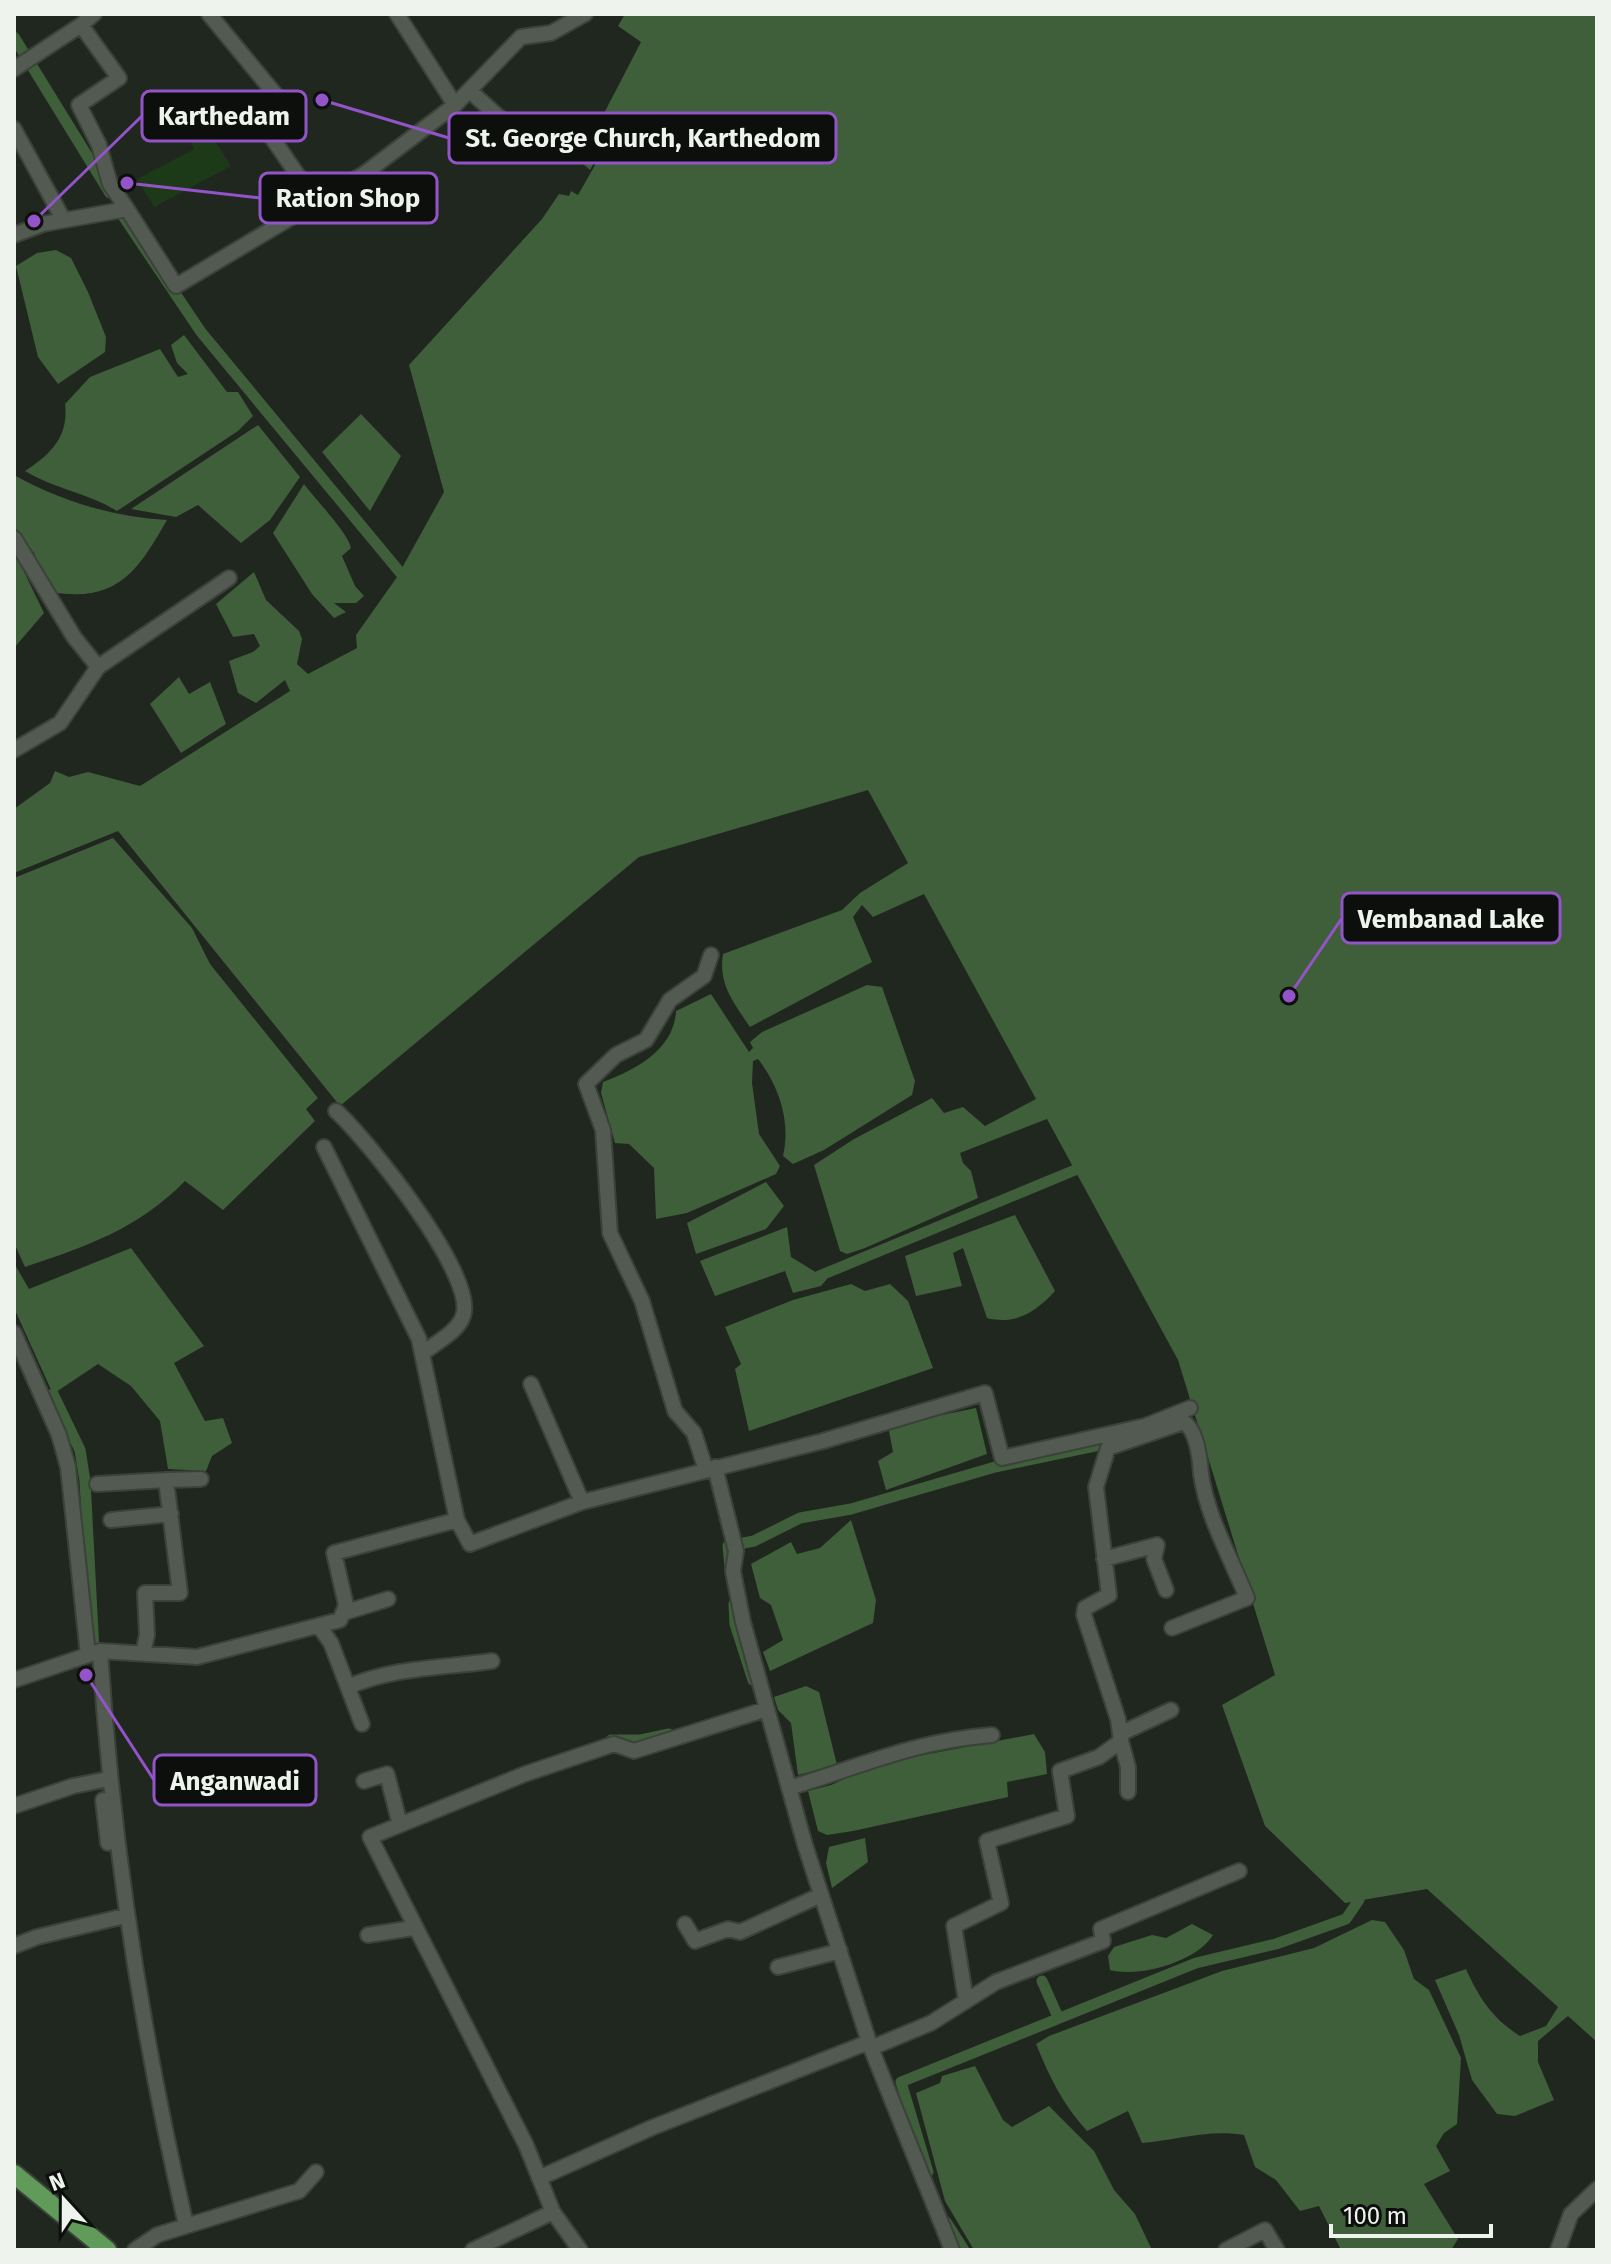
<svg xmlns="http://www.w3.org/2000/svg" width="1611" height="2264" font-family="'Fira Sans',sans-serif">
  <rect width="100%" height="100%" fill="#20271f"/>
  <path fill="#1c3918" d="M210 133 231 166 154 207 137 179 194 149 190 141Z"/>
  <path fill="#3f5e3a" d="M625 14H1597V2042L1568 2016 1538 2041V2062L1554 2100 1515 2116 1497 2114 1472 2080 1459 2035 1435 1980 1466 1969C1479 1998 1493 2019 1520 2036L1546 2026 1558 2007 1427 1889 1345 1903 1265 1826 1222 1705 1275 1675 1178 1360 1047 1119 960 1153 963 1163 971 1171 978 1198 865 1248 847 1254 840 1251 814 1165 854 1139 932 1098 944 1113 963 1107 985 1126 1036 1099 924 894 873 917 862 905 853 917 872 962 750 1027C733 1002 718 984 723 954L842 910 860 893 908 863 868 790 639 857 340 1106 118 831 14 873V809L50 783 55 771 69 777 88 772 140 786 290 691 285 680 256 703 238 693 229 661 253 652 260 646 254 634 233 637 216 604 254 572 266 600 299 631 302 639 297 664 308 674 357 648 356 635 397 577 444 492 409 365 542 219 559 194 569 196 571 191 578 195 615 130 600 121 641 42 618 26Z
    M581 115 611 130 590 170 567 149Z
    M56 250 71 258 88 292 106 337 105 352 58 384 38 357 16 266 37 253Z
    M184 335 227 392H238L253 416 238 431 117 511C88 493 55 489 25 471 51 454 69 436 65 404L90 377 160 349 178 377 188 374 177 363 171 345Z
    M361 414 401 456 370 511 322 452Z
    M258 425 300 477 270 520 241 543 198 505 176 517 131 509Z
    M14 475C60 501 114 517 167 520 137 573 116 603 51 592L34 553 14 526Z
    M304 484C315 499 349 534 351 548L342 556 355 586 364 596 356 603H334L346 612 334 618 312 594 273 533Z
    M14 551 44 613 14 648Z
    M179 677 189 694 210 682 226 724 181 753 150 704Z
    M113 838 192 928 210 964 318 1098 306 1109 315 1121 223 1210 185 1181C138 1229 87 1246 25 1267L14 1243V878Z
    M867 985 882 987 915 1081 912 1095 824 1150 793 1164 783 1156C791 1121 779 1086 758 1059L753 1061 752 1083 759 1134 780 1166 776 1174 687 1213 656 1219 654 1168 629 1144 615 1143 601 1093 603 1082C635 1070 674 1050 676 1011L711 994 749 1052 753 1048 750 1042 762 1032Z
    M766 1182 784 1206 766 1229 696 1254 687 1223Z
    M1015 1215 1055 1291C1035 1313 1015 1325 987 1318L963 1248 953 1253 962 1286 916 1296 905 1256Z
    M787 1227 791 1257 827 1279 821 1286 793 1293 785 1271 715 1296 700 1261Z
    M131 1248 204 1346 174 1363 205 1421 223 1418 232 1443 212 1456 206 1471 168 1469 160 1421 131 1386 98 1364 53 1394 14 1308V1263L29 1289Z
    M851 1284 865 1291 890 1284 908 1301 933 1368 749 1431 735 1369 741 1364 725 1327 793 1300Z
    M976 1408 987 1454 886 1490 878 1461 893 1452 888 1426Z
    M851 1520 876 1600 873 1623 770 1671 763 1652 783 1640 771 1605 760 1598 751 1564 791 1542 797 1554 820 1548Z
    M806 1686 819 1692 837 1765 798 1775 791 1723 778 1710 774 1697Z
    M1034 1734 1045 1752 1047 1774 1007 1782 1008 1797 853 1831 827 1835 818 1831 808 1791 831 1785 876 1764Z
    M865 1838 868 1862 832 1888 826 1863 829 1847Z
    M1372 1920 1385 1922 1404 1950 1414 1979 1429 1990 1461 2058 1457 2124 1444 2133 1436 2146 1450 2171 1424 2184 1458 2239 1451 2250H1341L1319 2206 1300 2211 1276 2180 1255 2167 1244 2135C1209 2129 1177 2140 1142 2143L1128 2111 1087 2131C1063 2105 1049 2076 1036 2044L1049 2036 1222 1971 1314 1948Z
    M1192 1924 1213 1935C1197 1961 1141 1978 1110 1970L1108 1956 1114 1947 1152 1935 1166 1938Z
    M975 2066 1003 2120 1012 2127 1049 2106 1094 2151 1114 2190 1135 2214 1152 2250H974L945 2201 916 2093 940 2083 942 2076Z"/>
  <g fill="none" stroke-linecap="round" stroke-linejoin="round">
    <path stroke="#3f5e3a" stroke-width="11" d="M14 37 110 193
      M123 216 201 332 408 582
      M819 1276 1075 1170
      M53 1394 80 1450 85 1481 94 1651
      M730 1567 728 1546 754 1541 800 1518 851 1509 995 1467 1114 1442
      M734 1604 735 1624 753 1680
      M611 1740H641L669 1734
      M1042 1981 1058 2017
      M928 2172 901 2082 1196 1963 1276 1944 1346 1919 1359 1900
      M946 2222 964 2250"/>
    <g stroke="#3b423a" stroke-width="18">
      <path id="minor" d="M209 14 275 94 264 126 316 202
        M397 14 455 105
        M81 25 94 14
        M14 69 81 25 119 78 79 105 99 145 110 184 127 209
        M470 91 501 119
        M14 129 63 219
        M14 235 43 224 127 209 176 286 364 174 455 105 521 37 551 33 585 14
        M14 538 74 637 98 667
        M14 750 60 723 98 667 229 578
        M336 1111C367 1139 478 1277 463 1316 458 1332 435 1343 423 1353
        M324 1147 419 1339 457 1520 470 1544 582 1502 823 1441 985 1393 1002 1458 1145 1426 1190 1408
        M14 1333 59 1435 68 1467 88 1655
        M531 1384 582 1502
        M715 1467 736 1551 733 1571 743 1622 767 1709
        M706 1470 694 1433 675 1411 642 1301 610 1233 603 1130 586 1084 616 1055 646 1040 670 1000 704 976 711 955
        M97 1484 166 1480
        M111 1520 171 1514
        M1104 1559 1157 1545 1154 1559 1166 1590
        M343 1613 388 1599
        M319 1626 331 1643 362 1724
        M100 1651C112 1845 142 2035 186 2225
        M143 1653 147 1635 145 1593H180L166 1480 201 1479
        M14 1680 100 1651 197 1657 340 1620 346 1605 334 1553 457 1520
        M348 1687C393 1667 444 1668 492 1661
        M1122 1733 1171 1710
        M1121 1741 1128 1767V1792
        M364 1781 387 1774 400 1825
        M789 1788C861 1766 915 1741 992 1735
        M103 1800 108 1843
        M14 1806 73 1786 108 1779
        M685 1924 695 1941 728 1929 740 1932 821 1895
        M368 1935 413 1928
        M14 1946 37 1937 125 1916
        M778 1967 840 1951
        M966 2001 954 1926 1001 1903 987 1841 1067 1816 1060 1771 1099 1757 1121 1741 1118 1719 1084 1615 1085 1608 1109 1595 1096 1487 1108 1448 1184 1422C1197 1431 1200 1459 1201 1474 1207 1517 1231 1558 1247 1598L1172 1628
        M871 2048 931 2023 996 1982 1103 1941 1101 1929 1239 1871
        M539 2178 651 2128 869 2042
        M135 2250 157 2235 299 2191 316 2172
        M473 2250 553 2212
        M580 2250 553 2212 526 2145 370 1837 525 1774 614 1744 634 1751 767 1709 805 1845 871 2048 952 2250
        M1226 2250 1265 2230 1277 2250
        M1558 2250 1571 2214 1597 2189"/>
    </g>
    <g stroke="#3b423a" stroke-width="22">
      <path id="major" d="M14 2174 107 2250"/>
    </g>
    <use href="#minor" stroke="#525a51" stroke-width="14"/>
    <use href="#major" stroke="#619b5a" stroke-width="18"/>
  </g>
  <path fill="none" stroke="#9254c8" stroke-width="3" d="M34 221L142 116M322 100L449 138M127 183L260 198M1289 996L1342 918M86 1675L154 1780"/>
  <g fill="#9254c8" stroke="#0c0f0b" stroke-width="3">
    <circle cx="34" cy="221" r="8"/>
    <circle cx="322" cy="100" r="8"/>
    <circle cx="127" cy="183" r="8"/>
    <circle cx="1289" cy="996" r="8"/>
    <circle cx="86" cy="1675" r="8"/>
  </g>
  <g fill="#0c0f0b" stroke="#9254c8" stroke-width="3">
    <rect x="142" y="91" width="164" height="50" rx="8"/>
    <rect x="449" y="113" width="387" height="50" rx="8"/>
    <rect x="260" y="173" width="177" height="50" rx="8"/>
    <rect x="1342" y="893" width="218" height="50" rx="8"/>
    <rect x="154" y="1755" width="162" height="50" rx="8"/>
  </g>
  <g font-size="26" text-anchor="middle" font-weight="bold" fill="#eef3ed">
    <text x="224" y="125">Karthedam</text>
    <text x="643" y="147">St. George Church, Karthedom</text>
    <text x="348" y="207">Ration Shop</text>
    <text x="1451" y="928">Vembanad Lake</text>
    <text x="235" y="1790">Anganwadi</text>
  </g>
  <rect width="1611" height="2264" fill="none" stroke="#eef3ed" stroke-width="32"/>
  <g transform="translate(64 2200) rotate(339)" stroke="#0c0f0b" stroke-width="6" paint-order="stroke">
  <path d="M0-6L14 30L0 20L-14 30Z" fill="#eef3ed"/>
  <text y="-12" font-size="22" font-weight="bold" text-anchor="middle" fill="#eef3ed">N</text>
  </g>
  <path d="M1331 2224v12h160v-12" fill="none" stroke="#eef3ed" stroke-width="4"/>
  <text x="1343" y="2224" font-size="24" fill="#eef3ed" stroke="#0c0f0b" stroke-width="6" paint-order="stroke">100 m</text>
</svg>
